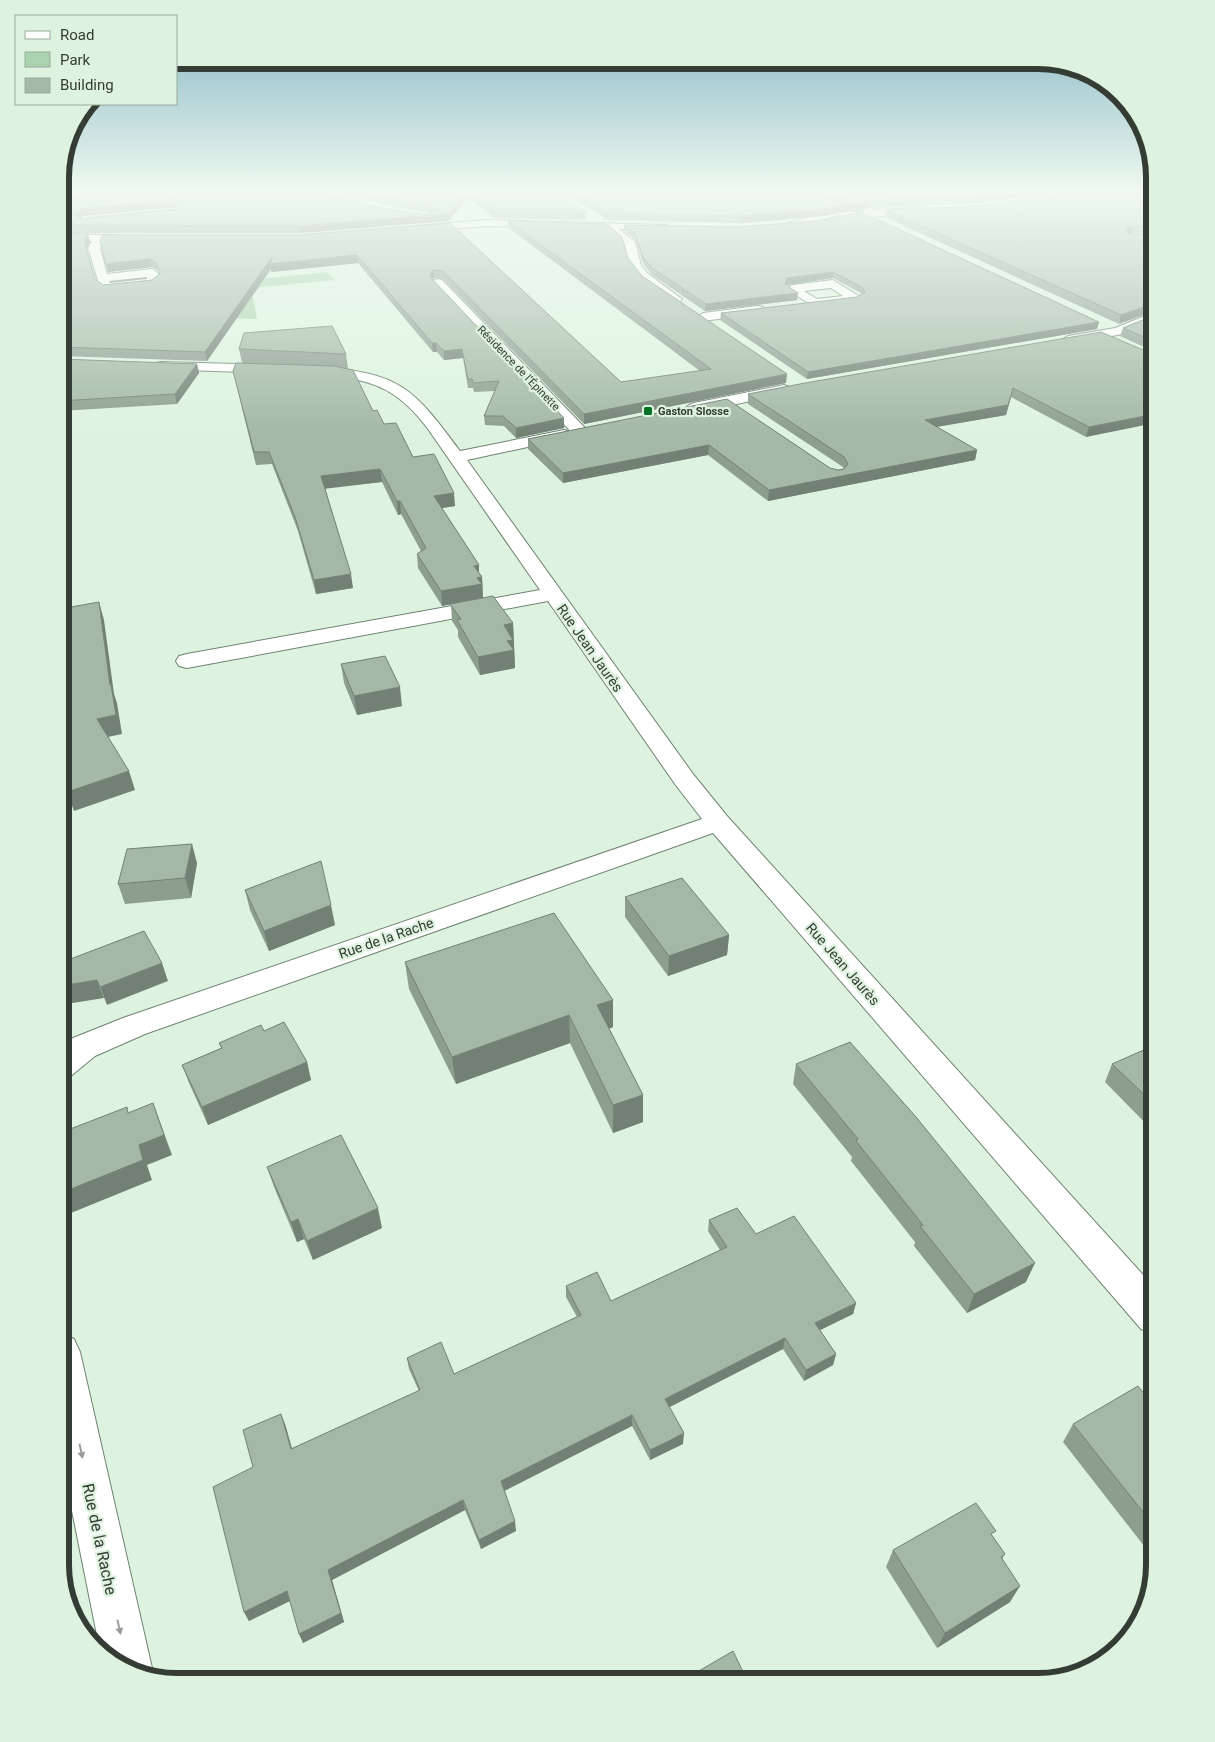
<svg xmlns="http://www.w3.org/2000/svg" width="1215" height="1742" font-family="Roboto,sans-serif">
  <rect width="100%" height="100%" fill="#def3df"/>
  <path fill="#abd2ae" d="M327 272 335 280 251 288 257 319 183 317 173 288Z"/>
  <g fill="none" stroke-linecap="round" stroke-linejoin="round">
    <g stroke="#6f8271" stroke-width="2">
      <path id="minor" d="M1046 192H1061L1060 194 1034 201 1029 198Z
        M853 203 870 205 876 210 922 208 927 211 922 214 854 218 838 215 795 227 790 224 791 222 829 212 837 205ZM853 209 863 210 865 211 854 212 844 210Z
        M486 220 666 225 667 227 666 229 662 230 619 229 635 242 641 265 647 273 682 299 680 302H672L639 279 629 265 624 243 608 229 486 226 416 232 411 229 416 226Z
        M60 234 143 236 145 238 139 241H103L100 248 107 274 152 269 158 273 160 282 154 286 101 290 88 248 92 241 60 240ZM147 277V279L110 283 109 281Z
        M438 279 442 280 586 429 588 432 586 435H574L434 286 432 283 434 280Z
        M833 280 862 298 856 302 815 307 786 289 792 285ZM831 288 843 296 817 299 804 291Z
        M758 306 763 307 764 310 763 313 703 321 696 317 703 313Z
        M1155 312V321L1123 334 1068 344 1061 340 1068 336 1115 328Z
        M161 362 271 365 276 366 278 369 276 372 271 373 156 369 154 366 156 363Z
        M319 367C401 373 413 388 460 451L564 430 570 432 572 435 570 438 467 460 693 774 727 816 1155 1288V1334L1141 1329 713 833 145 1034 95 1056 72 1075 60 1079V1048L73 1038 123 1018 702 819 675 784 548 601 187 668 179 666 176 661 179 656 187 654 540 590 428 429C408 402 386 384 352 379 340 377 326 377 314 374L312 371 314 368Z
        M784 385 789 387 792 390 789 393 694 413 689 411 686 408 689 405 694 403Z
        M60 1333 74 1339 80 1352 152 1668 149 1675 112 1663 100 1650 60 1451Z"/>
    </g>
    <use href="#minor" fill="#fff" fill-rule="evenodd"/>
  </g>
  <path fill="#8d9e8e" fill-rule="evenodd" d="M60 192 69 195 74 196 382 208 428 215 431 213 384 205 333 192H553L586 213V220L495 218 468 198 448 221 300 233H60ZM177 207 180 208 80 218 83 216Z
    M561 192H782L839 205 842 203 792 192H1058L976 203 869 208 823 216 740 223 604 220 602 216Z
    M1155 192V234L1131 233 1129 234 1155 235 1119 324 885 217 886 210 977 206Z
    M508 221 628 258 642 276 786 383 584 424 443 279 434 278 432 280 564 428 516 438 504 426 485 425 484 416 495 391 474 392 473 388H468L463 358 444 360 437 352H433L358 263 271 272V269L207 361 60 356V234L90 242 86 248 95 279 103 285 152 280 160 274 159 271 152 267 108 272 100 241 299 235 450 223 621 382 700 371 509 228Z
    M624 225 1099 322 1097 329 807 379 720 320 721 313 857 297 861 294V293L833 278 787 285 797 300 705 311 652 275 643 263 635 239 624 231Z
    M1155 315V352L1120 336 1123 328Z
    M239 349 346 354 348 368H341L373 411 455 506 442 508 479 565V573L482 577 483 598 513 623 515 668 480 675 458 637V630L452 621 451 604 442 606 418 568 417 554 421 551 401 514 398 515 382 482 325 488 353 588 316 594 298 531 272 464 256 465 233 371 242 363Z
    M1155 355 1086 437 1011 397 1006 415 937 427 977 450 975 460 768 501 708 455 563 483 528 449V439L727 399 830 468 838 470 844 469 843 467 748 404V394Z
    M60 359 197 364 199 373 177 404 60 411Z
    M341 664 402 706 357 715 344 683Z
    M197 863 191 898 125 904 118 884Z
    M245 890 335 925 269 951 250 910Z
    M625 897 729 935 727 955 668 976 625 917Z
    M405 962 613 1000V1027L609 1029 643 1095V1122L613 1133 570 1043 456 1084 409 989Z
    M264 1031 307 1062 311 1080 208 1125 189 1083 182 1065 221 1048 219 1043Z
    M1155 1045V1133L1105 1082 1112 1064Z
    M796 1064 1026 1282 967 1313 914 1246 915 1242 851 1161 852 1157 793 1084Z
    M267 1167 382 1228 313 1260 304 1239 297 1242 274 1187Z
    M709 1220 756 1234 856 1303 853 1314 820 1330 836 1354 833 1365 804 1381 783 1349 669 1407 683 1444 666 1452 650 1460 632 1426 504 1491 516 1531 481 1549 465 1510 332 1580 344 1622 303 1643 290 1601 249 1621 244 1612 253 1467 285 1424 292 1449 419 1391 409 1369 407 1358 454 1374 577 1317 566 1297V1286L611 1301 720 1250 708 1231Z
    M1155 1407V1560L1063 1442 1073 1424Z
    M993 1537 1005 1554 1002 1559 1010 1602 937 1648 886 1567 893 1550Z"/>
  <path fill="#738174" d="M467 192 468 198 448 221 300 233 299 226 448 214Z
    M1010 192H1058L976 203 977 196Z
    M175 200 177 207 83 216 76 222 74 214 81 209Z
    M870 201 869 208 823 216 740 223V216Z
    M1132 226 1131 233 1123 238 1125 231Z
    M88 234 90 242 86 249 84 241Z
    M357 255 358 263 271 272V269L207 361 205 352 272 257Z
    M150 259 152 267 108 272 106 264Z
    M433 270 434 278 430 282V274Z
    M833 272V278L786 285 785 284 787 278Z
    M798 293 797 300 705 311 706 304Z
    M1155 303V311L1119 324 1121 315Z
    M1099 322 1097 329 807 379 808 372Z
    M432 343H436L437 352H433Z
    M462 349 463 358 444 360V351Z
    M197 364 199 373 177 404 175 394Z
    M787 374 786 383 584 424V414Z
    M1013 388 1011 397 1006 415 923 429 925 420Z
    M1155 414V423L1086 437 1089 427Z
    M564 418V428L516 438V428Z
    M709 445 708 455 563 483V473Z
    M977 450 975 460 768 501 769 490Z
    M380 469 382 482 323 489 321 476Z
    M454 493 455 506 436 509 434 496Z
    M397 501H400L401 514 398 515Z
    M479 565V577H482L483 598 442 606 441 591 474 566Z
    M351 574 353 588 316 594 314 580Z
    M99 602 104 620 114 694 117 703 122 734 103 738 97 719 110 685Z
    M513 623 515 668 480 675 478 657 504 625Z
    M400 687 402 706 357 715 354 696Z
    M129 771 135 790 74 811 67 792Z
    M192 844 197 863 191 898 185 878Z
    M331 905 335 925 269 951 264 931Z
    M729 935 727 955 668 976 669 956Z
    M162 963 168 981 107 1005 100 987Z
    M97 980 104 998 60 1005V986Z
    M613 1000V1027L597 1033V1005Z
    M569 1015 570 1043 456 1084 452 1057Z
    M307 1062 311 1080 208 1125 202 1107Z
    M643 1095V1122L613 1133V1105Z
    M153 1103 172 1155 147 1165 152 1180 71 1213 61 1193 139 1145Z
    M378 1208 382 1228 313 1260 307 1241Z
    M298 1219 304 1239 297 1242 291 1222Z
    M1035 1263 1026 1282 967 1313 974 1294Z
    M856 1303 853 1314 812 1334 815 1323Z
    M785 1338 783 1349 664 1410 665 1399Z
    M836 1354 833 1365 804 1381 806 1370Z
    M281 1414 285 1424 295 1459 291 1449Z
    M632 1415V1426L502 1492 501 1481Z
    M684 1433 683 1444 650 1460V1450Z
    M463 1500 465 1510 332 1580 344 1622 303 1643 299 1634 328 1570Z
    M515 1521 516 1531 481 1549 479 1540Z
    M1020 1586 1010 1602 937 1648 945 1633Z
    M287 1591 292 1600 249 1621 244 1612Z"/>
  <path fill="#a4b8a5" stroke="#738174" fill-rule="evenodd" d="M60 192H68L69 195 74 196 80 192H321L382 208 428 215 435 211 429 205 384 198 358 192H467L448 214 299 226 60 225ZM175 200 181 202 182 206 180 209 81 219 74 214 81 209Z
    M468 192H553L586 213 495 211Z
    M572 192H782L839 205 847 201 844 196 823 192H1010L977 196 870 201 823 209 740 216 604 213 602 209Z
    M1078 192H1155V226H1132L1125 231 1129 234 1155 235V303L1121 315 886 210 977 206Z
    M861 212 1099 322 808 372 721 313 857 297 865 292 862 287 833 272 787 278 785 284 798 293 706 304 652 268 643 257 635 233 624 225 740 227 824 220Z
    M508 221 607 224 622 237 628 258 642 276 787 374 584 414 443 271 433 270 430 274 432 279 564 418 516 428 503 416H484L499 381 473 383 472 379H468L462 349 444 351 436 343H432L357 255 270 264 272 257 205 352 60 347V234H88L84 241 95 279 103 285 152 280 160 274 157 264 150 259 106 264 100 241 103 235H299L450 223 621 382 711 369Z
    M1155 315V342L1123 328Z
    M332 326 346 354 239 349 244 333Z
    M1101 332 1155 355V414L1089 427 1013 388 1008 405 925 420 977 450 769 490 709 445 563 473 528 439 727 399 830 468 838 470 844 469 848 464 844 457 748 394 805 383Z
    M60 359 197 364 175 394 60 401Z
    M236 363 334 366 353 370 373 411 377 410 384 424 396 423 413 457 434 454 454 493 434 496 479 565 474 566 482 577 477 578 482 584 441 591 417 554 426 548 400 501H397L380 469 321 476 351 574 314 580 295 517 269 452H254L233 371Z
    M493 596 513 623 504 625 513 640 507 641 514 650 478 657 457 620 461 619 450 604Z
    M99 602 110 685H111L116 715 97 719 129 771 67 792 60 715V709L66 708 65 690 60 642V609Z
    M385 656 400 687 354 696 341 664Z
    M192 844 185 878 118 884 127 849Z
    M321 861 331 905 264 931 245 890Z
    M682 878 729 935 669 956 625 897Z
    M554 913 613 1000 597 1005 643 1095 613 1105 569 1015 452 1057 405 962Z
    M144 931 162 963 100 987 97 980 60 986V963Z
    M284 1022 307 1062 202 1107 182 1065 222 1048 219 1043 261 1025 264 1031Z
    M850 1042 916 1117 1035 1263 974 1294 920 1226 923 1225 856 1141 858 1139 796 1064Z
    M1155 1045V1105L1112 1064Z
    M153 1103 164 1135 139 1145 143 1160 61 1193 60 1188V1133L127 1107 128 1113Z
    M341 1135 378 1208 307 1241 298 1219 291 1222 267 1167Z
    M737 1208 756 1234 794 1216 856 1303 815 1323 836 1354 806 1370 785 1338 665 1399 684 1433 667 1442 650 1450 632 1415 501 1481 515 1521 479 1540 463 1500 328 1570 341 1613 299 1634 287 1591 244 1612 213 1487 253 1467 243 1430 281 1414 291 1449 420 1390 407 1358 441 1342 454 1374 581 1315 566 1286 597 1272 611 1301 727 1247 709 1220Z
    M1138 1386 1155 1407V1527L1073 1424Z
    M976 1503 996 1531 991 1534 1005 1554 1001 1557 1020 1586 945 1633 893 1550Z
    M733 1651 748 1682H680Z"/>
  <defs><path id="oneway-solid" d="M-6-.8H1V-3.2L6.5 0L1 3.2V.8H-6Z" transform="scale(1.25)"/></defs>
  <g fill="#9a9e9a">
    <use href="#oneway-solid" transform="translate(81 1451) rotate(78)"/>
    <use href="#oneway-solid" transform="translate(119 1627) rotate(78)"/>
  </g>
  <linearGradient id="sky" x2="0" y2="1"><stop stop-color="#7db0bf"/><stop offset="0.44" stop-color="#f0faf1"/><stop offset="1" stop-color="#f0faf1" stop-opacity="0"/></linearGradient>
  <rect width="1215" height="436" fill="url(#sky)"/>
  <rect fill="#017226" stroke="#def3df" stroke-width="2" x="643" y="406" width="10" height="10" rx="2.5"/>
  <g text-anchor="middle" stroke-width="4.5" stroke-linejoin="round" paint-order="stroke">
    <g font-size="11" fill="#343c34" stroke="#def3df">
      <text transform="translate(519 368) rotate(46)" y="4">Résidence de l’Épinette</text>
    </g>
    <g font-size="11" font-weight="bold" fill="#343c34" stroke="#def3df" text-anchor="start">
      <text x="658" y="415">Gaston Slosse</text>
    </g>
    <g font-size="14" fill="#343c34" stroke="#def3df">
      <text transform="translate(590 648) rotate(55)" y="5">Rue Jean Jaurès</text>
      <text transform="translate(386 938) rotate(-19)" y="5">Rue de la Rache</text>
      <text transform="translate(843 964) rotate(49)" y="5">Rue Jean Jaurès</text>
    </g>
    <g font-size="16" fill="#343c34" stroke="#def3df">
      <text transform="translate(100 1539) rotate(78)" y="6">Rue de la Rache</text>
    </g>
  </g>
  <path d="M0 0H1215V1742H0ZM177 69H1038A108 108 0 0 1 1146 177V1565A108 108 0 0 1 1038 1673H177A108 108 0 0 1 69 1565V177A108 108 0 0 1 177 69Z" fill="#def3df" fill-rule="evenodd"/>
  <path fill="none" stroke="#343c34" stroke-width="6" d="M177 69H1038A108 108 0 0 1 1146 177V1565A108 108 0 0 1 1038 1673H177A108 108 0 0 1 69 1565V177A108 108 0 0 1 177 69Z"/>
  <rect x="15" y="15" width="162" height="90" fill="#def3df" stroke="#9aaa9b"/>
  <rect x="25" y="31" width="25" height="8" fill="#ffffff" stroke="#9aaa9b"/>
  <text x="60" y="40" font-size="15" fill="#343c34">Road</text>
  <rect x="25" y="52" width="25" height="15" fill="#abd2ae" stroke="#9aaa9b"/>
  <text x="60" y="65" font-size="15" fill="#343c34">Park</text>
  <rect x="25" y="78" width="25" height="15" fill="#a4b8a5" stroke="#9aaa9b"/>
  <text x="60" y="90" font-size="15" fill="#343c34">Building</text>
</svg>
